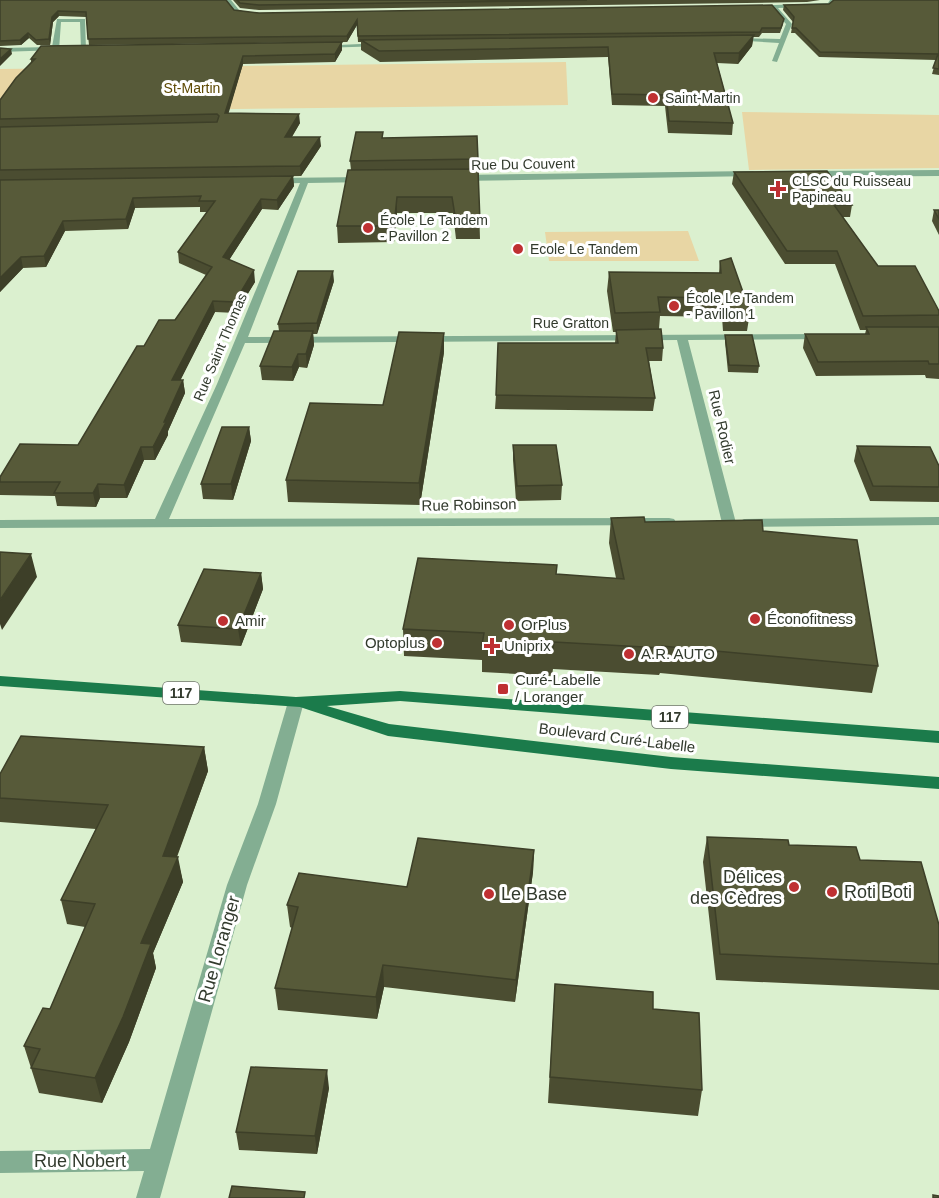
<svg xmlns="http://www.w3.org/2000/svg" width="939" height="1198" font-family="Arial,sans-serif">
  <rect width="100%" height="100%" fill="#dbf0cf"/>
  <path fill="#e8d6a4" d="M566 62 568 105 0 112V69Z
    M742 112 939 115V168L749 170Z
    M688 231 699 261H549L545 232Z"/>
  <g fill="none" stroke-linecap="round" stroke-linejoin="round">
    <path fill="#83ae92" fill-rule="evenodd" d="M225 0H231L239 10 255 14 252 16 235 13Z
      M830 0H836L830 6 778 8 792 24 777 62 772 61 779 43 732 40 735 38 780 39 786 24 772 8 753 9 751 6 828 3Z
      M57 19H85L86 50 81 49 80 22H61L59 50 0 52V48L52 47Z
      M381 43 383 46 321 48 318 46Z
      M939 170V176L810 177 806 174 810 171Z
      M753 171 757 174 756 176 459 181 455 178 459 175Z
      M366 177 369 178V182L308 183 248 337 829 334 830 336 825 339 688 340 736 523 734 526 729 527 722 523 677 340 245 343 169 519 669 518 674 519 676 522 674 525 0 528V520L155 519 217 384 300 183 273 184 269 181 273 178Z
      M939 517V525L744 527 737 523 744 519Z
      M296 697 302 698 304 702 276 804 247 885 160 1198H136L144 1171 0 1173V1151L150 1149 227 885 258 804 288 702 290 698Z"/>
    <path fill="#1b7b4b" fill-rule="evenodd" d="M0 676 296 697 400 691 939 731V743L400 701 327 706 389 724 671 757 939 777V789L671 769 388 736 300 707 0 686Z"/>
  </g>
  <path fill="#4b4d31" d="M0 0 234 10 259 13 783 24 780 33H762L759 37H753L752 46 738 64 717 63 733 123 732 135 668 133 665 106 612 105 608 57 380 62 361 50V42H358L357 25 347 42 89 45 86 17 59 16 53 22 50 45H37L29 38 21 45 0 46Z
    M233 0H820L807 2 259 10 240 8Z
    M939 0V75L932 74 936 60 819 57 795 33H791L793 22 783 10 784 5Z
    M342 50 335 62 243 64 228 113 300 123 292 137 321 146 301 176 114 179 293 176 294 186 278 210 262 209 229 260 255 282 236 313 215 312 180 380H183L185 393 168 431V435L155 460H144L127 498H100L96 507 57 506 55 496 0 495V477L78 445 144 346 175 320 206 275 179 263 178 252 207 212H200V207L135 208 128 229 65 231 46 267 23 268 0 292V100L31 62V59Z
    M477 136 480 239H456L453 213H397L394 242 338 243 337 226 351 170 350 161 383 138Z
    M734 172 852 205 850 217H843L878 266 939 311V379L926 378 925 375 816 376 803 348 805 334H865L866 330H860L835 264H785L732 184Z
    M934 210H939V235L932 221Z
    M720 261 750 312 747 331H723L722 317 660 316 659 329 663 348 662 361H649L655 398 653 411 495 409 496 395 615 343 616 332H613L607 291 609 272 719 273Z
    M334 281 317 334H313L314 345 307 368 299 367 293 381 262 380 260 366 279 331 278 324Z
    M725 335 759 366 758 373 728 372 725 342Z
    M444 352 420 505 288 502 286 480 383 405Z
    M249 427 251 441 233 500 203 499 201 484Z
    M513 445 562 485 561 500 516 501 513 460Z
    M857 446 939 466V502L870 501 854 461Z
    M611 518 645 522 763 531 878 666 872 693 660 673 659 675 553 669 552 676 482 672V660L404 656 403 629 556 575 616 578 609 543Z
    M261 573 263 589 241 646 181 642 178 625Z
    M204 747 208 771 177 857 183 882 153 953 156 968 129 1042 102 1103 39 1093 24 1046 50 1009 85 927 67 924 61 900 96 829 0 822V774Z
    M707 837 860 860 939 925V990L716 980 703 862Z
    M534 850 533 872 515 1002 384 987 377 1019 278 1010 275 988 292 928 290 927 287 905 407 887Z
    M555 984 653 1009 702 1090 698 1116 548 1103Z
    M329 1088 317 1154 239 1150 236 1132Z"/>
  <path fill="#3d3f28" d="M58 11 59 16 53 22 50 45 49 39 52 17Z
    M357 20V25L347 42V36Z
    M28 33 29 38 21 45 20 40Z
    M754 35 752 46 738 64 739 53Z
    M342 42V50L335 62V54Z
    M11 49 12 54 0 66V59Z
    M243 56V64L226 122 225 113Z
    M299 114 300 123 286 146 285 137Z
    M320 137 321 146 301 176 300 166Z
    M293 176 294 186 278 210 277 200Z
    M397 197V213L394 242V226Z
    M133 198 135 208 128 229 126 219Z
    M261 199 262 209 224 268 223 257Z
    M63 221 65 231 46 267 44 256Z
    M21 257 23 268 0 292V278Z
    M254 270 255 282 236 313 235 302Z
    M333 271 334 281 317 334V323Z
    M213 301 215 312 174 393 172 380Z
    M313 331 314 345 307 368 306 354Z
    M444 333V352L420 505 419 483Z
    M298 354 299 367 293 381 292 367Z
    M183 380 185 393 168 431V435L155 460 153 447Z
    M249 427 251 441 233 500 231 484Z
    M141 447 144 460 127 498 124 485Z
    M98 484 100 498 96 507 93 493Z
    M31 554 37 577 2 630 0 624V600Z
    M261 573 263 589 241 646 238 629Z
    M204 747 208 771 168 880 178 857 183 882 153 953 156 968 129 1042 102 1103 95 1078 141 943 163 856Z
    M534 850 533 872 515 1002 516 980Z
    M383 965 384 987 377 1019 376 997Z
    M327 1070 329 1088 317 1154 315 1136Z"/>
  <path fill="#575a39" stroke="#3d3f28" stroke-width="1.5" d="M0 0H226L234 10 259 13 772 5 784 19 781 28H762L760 32 358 36 357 20 347 36 88 39 86 12 58 11 52 17 49 39 36 40 28 33 20 40 0 41Z
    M237 0H587L259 5 240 3Z
    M834 0H939V69L933 68 938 54 820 52 796 28H792L794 17 784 5 829 4Z
    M754 35 739 53H714L733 123 669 121 666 95 612 94 608 47 379 51 361 40Z
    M342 42 335 54 243 56 225 113 299 114 285 137H320L300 166 0 170V127L217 122 219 116 217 114 0 119V100L16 78 35 59H31L41 46Z
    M0 48 11 49 0 59Z
    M356 132H383L382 138 477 136 478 159 350 161Z
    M478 169 480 222H456L452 197H397L394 226H337L348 170Z
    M827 171 852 205H834L878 266H915L939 311V315L863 316 837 251H787L734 172Z
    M293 176 277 200 261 199 223 257 254 270 235 302 213 301 172 380H183L164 422H166L153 447H141L124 485 98 484 93 493H54L60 482H0V477L20 444 78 445 137 346H144L159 320H175L212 267 178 252 215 201H199L201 196 133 198 126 219 63 221 44 256 21 257 0 278V180Z
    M934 210H939V219Z
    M731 258 750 312H726L724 298 658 297 660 312 615 313 609 272 721 273 720 261Z
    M298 271H333L317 323 278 324Z
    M866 327H939V364H929L928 361 818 362 805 334H869Z
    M661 329 663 348H646L655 398 496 395 498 343H618L616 330Z
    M274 331H313L306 354H298L292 367 260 366Z
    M399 332 444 333 419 483 286 480 310 403 383 405Z
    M725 335H752L759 366 729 365Z
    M222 427H249L231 484H201Z
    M513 445H556L562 485 517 486Z
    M857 446 930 447 939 466V487L873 486Z
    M644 517 645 522 762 520 763 531 857 540 878 666 662 646V648L554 642 553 648 482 645 484 633 403 629 418 558 557 565 556 574 624 579 611 518Z
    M0 552 31 554 0 600Z
    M204 569 261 573 238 629 178 625Z
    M21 736 204 747 163 856 178 857 141 943 151 944 123 1017 95 1078 31 1068 40 1049 24 1046 43 1008 50 1009 95 904 61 900 108 805 0 798V774Z
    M707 837 788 840 789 845 856 847 860 860 921 862 939 925V964L720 954Z
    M418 838 534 850 516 980 383 965 376 997 275 988 298 907 287 905 299 873 407 887Z
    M555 984 653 992V1009L699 1013 702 1090 550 1077Z
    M251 1067 327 1070 315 1136 236 1132Z
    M232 1186 305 1192 304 1198H229Z
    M933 1195 939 1196V1198H933Z"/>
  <g fill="#bf3032" stroke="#fff" stroke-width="2">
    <circle cx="653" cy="98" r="6"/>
    <path d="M775 180h6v6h6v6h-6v6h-6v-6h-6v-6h6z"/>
    <circle cx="368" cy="228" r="6"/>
    <circle cx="518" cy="249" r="6"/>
    <circle cx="674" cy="306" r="6"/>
    <circle cx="755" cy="619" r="6"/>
    <circle cx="223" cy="621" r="6"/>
    <circle cx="509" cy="625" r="6"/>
    <circle cx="437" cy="643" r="6"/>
    <path d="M489 637h6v6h6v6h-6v6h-6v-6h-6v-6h6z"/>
    <circle cx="629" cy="654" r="6"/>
    <rect x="497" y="683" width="12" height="12" rx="3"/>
    <circle cx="794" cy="887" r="6"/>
    <circle cx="832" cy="892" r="6"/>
    <circle cx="489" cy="894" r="6"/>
  </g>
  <g text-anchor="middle" stroke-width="6" stroke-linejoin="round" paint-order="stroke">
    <g font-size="14" fill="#5e4a03" stroke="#fff">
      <text x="192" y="93">St-Martin</text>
    </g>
    <g font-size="14" fill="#323a2d" stroke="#fff" text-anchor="start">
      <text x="665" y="103">Saint-Martin</text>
      <text x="792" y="186">CLSC du Ruisseau<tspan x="792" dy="16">Papineau</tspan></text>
      <text x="380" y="225">École Le Tandem<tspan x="380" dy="16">- Pavillon 2</tspan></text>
      <text x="530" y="254">Ecole Le Tandem</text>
      <text x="686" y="303">École Le Tandem<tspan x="686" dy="16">- Pavillon 1</tspan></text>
    </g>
    <g font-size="14" fill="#323a2d" stroke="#fff">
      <text transform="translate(523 164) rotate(-1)" y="5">Rue Du Couvent</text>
      <text x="571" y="328">Rue Gratton</text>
      <text transform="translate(220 347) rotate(-67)" y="5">Rue Saint Thomas</text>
    </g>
    <g fill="#fff" stroke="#70756c" stroke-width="1.5">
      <rect x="163" y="682" width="36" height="22" rx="4.5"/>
      <rect x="652" y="706" width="36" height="22" rx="4.5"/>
    </g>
    <g font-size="14" font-weight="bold" fill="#323a2d">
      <text x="181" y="698">117</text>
      <text x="670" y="722">117</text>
    </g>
    <g font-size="15" fill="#323a2d" stroke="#fff">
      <text transform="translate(722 427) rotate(77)" y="5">Rue Rodier</text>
      <text transform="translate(469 505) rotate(-1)" y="5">Rue Robinson</text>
      <text transform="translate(617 738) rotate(7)" y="5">Boulevard Curé-Labelle</text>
    </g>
    <g font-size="15" fill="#323a2d" stroke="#fff" text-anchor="start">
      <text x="767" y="624">Éconofitness</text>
      <text x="235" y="626">Amir</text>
      <text x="521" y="630">OrPlus</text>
      <text x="425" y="648" text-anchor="end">Optoplus</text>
      <text x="504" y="651">Uniprix</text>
      <text x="641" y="659">A.R. AUTO</text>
      <text x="515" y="685">Curé-Labelle<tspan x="515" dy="17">/ Loranger</tspan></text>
    </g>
    <g font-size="18" fill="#323a2d" stroke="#fff" text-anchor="start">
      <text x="782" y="883" text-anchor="end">Délices<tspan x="782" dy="21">des Cèdres</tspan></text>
      <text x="844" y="898">Roti Boti</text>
      <text x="501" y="900">Le Base</text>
    </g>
    <g font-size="18" fill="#323a2d" stroke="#fff">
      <text transform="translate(219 949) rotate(-74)" y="6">Rue Loranger</text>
      <text x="80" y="1167">Rue Nobert</text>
    </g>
  </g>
</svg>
